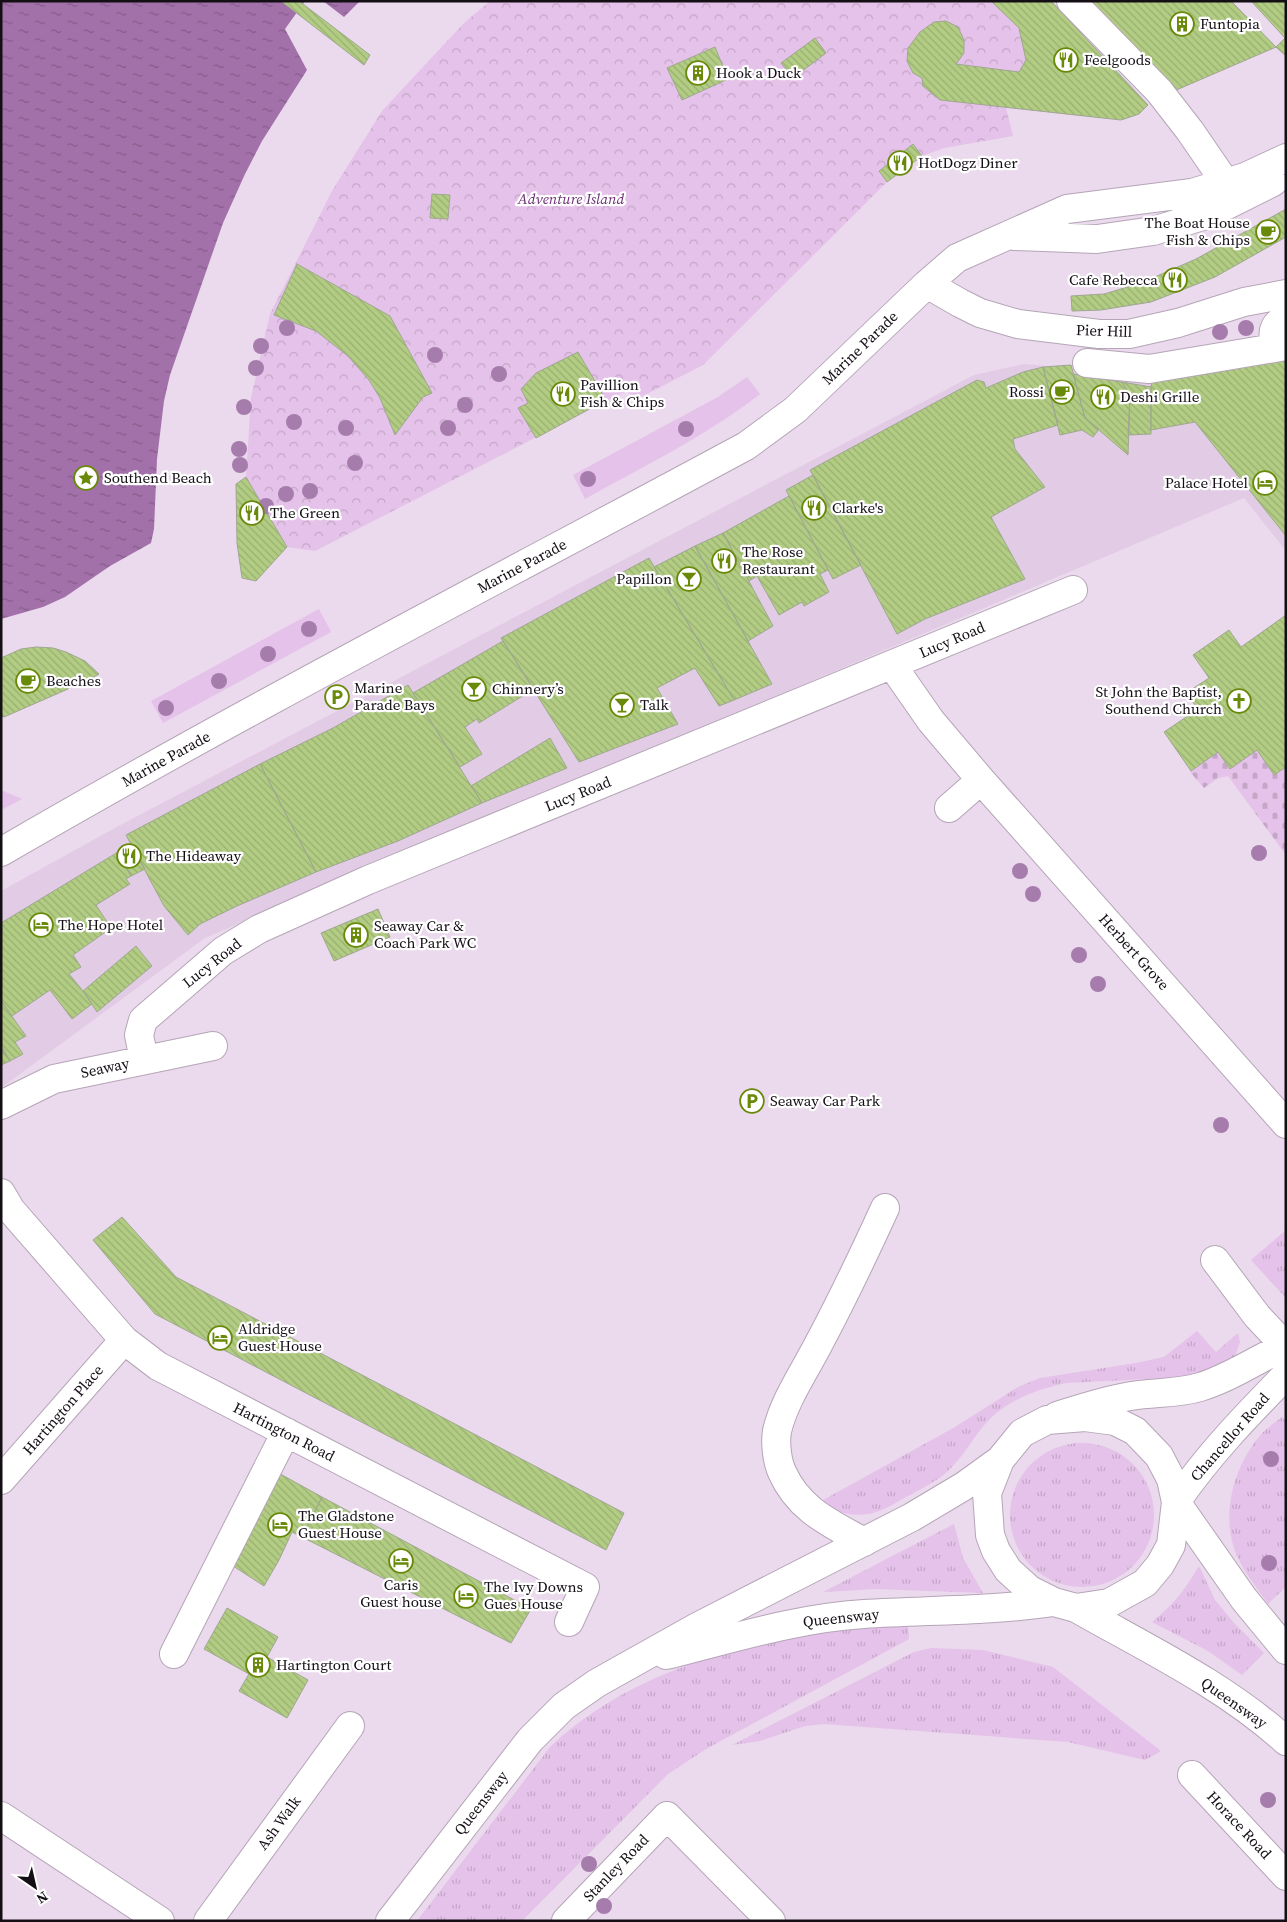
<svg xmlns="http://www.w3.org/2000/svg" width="1287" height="1922" font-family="'Source Serif 4',serif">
  <defs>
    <pattern id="grass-tufts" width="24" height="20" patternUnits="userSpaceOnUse" patternTransform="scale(1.25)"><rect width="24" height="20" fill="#e5c2e9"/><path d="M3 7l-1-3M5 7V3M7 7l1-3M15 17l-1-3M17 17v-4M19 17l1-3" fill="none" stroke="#c4a6c7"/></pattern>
    <pattern id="forest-crowns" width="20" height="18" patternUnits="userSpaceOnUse" patternTransform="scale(1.25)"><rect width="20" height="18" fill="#e5c2e9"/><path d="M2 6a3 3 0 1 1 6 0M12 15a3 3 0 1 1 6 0" fill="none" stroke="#c4a6c7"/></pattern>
    <pattern id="cemetery-stones" width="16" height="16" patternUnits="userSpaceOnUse" patternTransform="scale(1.25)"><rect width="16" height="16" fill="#e5c2e9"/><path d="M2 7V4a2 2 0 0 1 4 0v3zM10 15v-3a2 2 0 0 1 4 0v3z" fill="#c4a6c7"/></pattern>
    <pattern id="water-ripples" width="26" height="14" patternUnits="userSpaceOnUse" patternTransform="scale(1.25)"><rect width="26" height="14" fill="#a371aa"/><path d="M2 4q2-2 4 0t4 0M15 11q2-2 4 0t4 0" fill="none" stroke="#845b89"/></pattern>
    <pattern id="building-back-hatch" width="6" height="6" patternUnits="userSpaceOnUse" patternTransform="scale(1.25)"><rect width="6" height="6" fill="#b2cd83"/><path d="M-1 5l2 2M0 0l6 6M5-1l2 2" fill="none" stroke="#98af70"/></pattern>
  </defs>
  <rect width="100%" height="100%" fill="#ebd9ed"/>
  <path fill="#e2cce5" d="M1286 352V551L1244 498 205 938 1 1088V891L113 829 974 375 1024 364 1147 374Z"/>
  <path fill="url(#grass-tufts)" d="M1286 1230V1298L1251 1260Z
    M1197 1331 1216 1352 1238 1333 1240 1342 1233 1361 1208 1376 1066 1383C1043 1388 1022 1395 1003 1408 980 1423 970 1449 951 1468 939 1480 925 1487 910 1495 899 1500 888 1509 876 1512 857 1518 835 1513 818 1503L955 1427 1018 1387 1040 1378 1136 1363 1164 1357Z
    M1282 1417 1286 1421V1587L1268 1604C1257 1588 1245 1573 1237 1556 1220 1517 1233 1468 1259 1437 1265 1429 1274 1423 1282 1417Z
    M1010 1515a72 72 0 1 1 144 0a72 72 0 1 1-144 0Z
    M954 1524 963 1558 983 1593 876 1589 823 1592Z
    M1199 1566 1215 1600 1235 1624 1264 1653 1242 1675 1208 1651 1152 1622C1173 1605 1185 1590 1199 1566Z
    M861 1625H908L909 1639 706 1749 668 1774 522 1921H417L550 1747C633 1668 751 1641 861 1625Z
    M931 1648 983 1650 1053 1667 1161 1751 1145 1760 1068 1742 824 1724 805 1726 760 1741 732 1745 914 1652Z"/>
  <path fill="url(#forest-crowns)" d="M490 1H1051L1148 105 1139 114 1121 120 1006 108 1013 136 944 148 922 156 913 145 879 170 887 182 703 365 633 401 628 390 315 551 287 547 246 477 251 398 270 314 332 191 382 111 464 23Z"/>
  <path fill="url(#cemetery-stones)" d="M1257 750 1274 775 1286 767V855L1228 776 1218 778 1204 788 1190 772 1218 752 1230 769Z"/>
  <path fill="#e5c2e9" d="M747 377 760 394C706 436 644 466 585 499L573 475 718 397Z
    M319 609 331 632 163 723 151 701Z
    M1 790 22 799 1 810Z"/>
  <path fill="url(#water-ripples)" d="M1 1H305L285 29 307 70 262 141 245 174 223 223 170 375 164 401 157 459 154 529 151 543 110 566 65 597 43 607 1 619Z
    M323 1H360L344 17Z"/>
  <path fill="url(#building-back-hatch)" stroke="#9fa791" d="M281 1H299L370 55 364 65Z
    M991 1H1051L1148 105 1139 114 1121 120 940 100 923 86 922 78 913 73 907 61 908 48 920 32 934 22 946 21 958 27 964 40V53L956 64 1019 72 1026 60 1019 28Z
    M1088 1H1231L1276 47 1174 91Z
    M1251 1H1286V39L1285 38Z
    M815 38 826 53 793 78 781 63Z
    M1285 38H1286V56L1276 47Z
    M715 47 728 79 682 100 667 68Z
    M913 144 922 156 887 182 879 171Z
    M432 194 450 195 448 219 430 218Z
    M1286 209V237L1215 277 1151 302 1101 310 1072 311 1071 296 1104 294 1141 283 1196 259Z
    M297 264 390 316 432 393 423 397 395 435 380 398 369 380 348 356 316 331 274 315Z
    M578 352 606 400 536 438 518 408 528 403 521 389 536 373Z
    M1286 356V536L1195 422 1151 430V387L1152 379Z
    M1071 365 1085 418 1099 429 1093 437 1082 430 1060 435 1043 367Z
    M1043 367 1058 425 1013 439 1015 449 1045 487 991 517 1025 579 925 619 897 634 810 470 977 380 984 382 986 388 1023 372Z
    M1073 374 1122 382 1130 396 1128 455 1085 418Z
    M1122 382 1151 387V434L1128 435 1130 396Z
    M813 475 861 565 833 579 786 490Z
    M246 477 287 547 256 581 242 578 237 543 236 484Z
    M789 496 828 570 820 574 829 592 804 606 802 602 779 615 757 576 749 581 723 533Z
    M723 533 773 626 748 641 695 546Z
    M695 546 772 684 734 700 654 567Z
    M649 558 734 700 719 706 695 668 657 688 678 724 579 762 501 638Z
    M1286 615V767L1274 775 1257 750 1230 769 1218 752 1191 771 1164 732 1198 709 1186 693 1209 678 1193 655 1229 630 1241 647Z
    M503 641 534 689 479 723 477 719 465 727 482 754 460 767 413 693Z
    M36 647 53 648 66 652 85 661 99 674 81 684 73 677 68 689 4 717 1 716V658L21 649Z
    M408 685 482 803 398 841 316 872 260 764 333 728Z
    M550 738 567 768 482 803 471 786Z
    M260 764 316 872 237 906 200 924 188 935 164 906 126 835Z
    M131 845 145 869 131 876 118 852Z
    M118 852 131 876 126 879 130 884 96 905 111 928 73 955 81 967 69 974 83 991 92 1004 72 1019 50 990 12 1016 1 1001V933L3 932 1 929V923Z
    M378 909 390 937 334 961 321 933Z
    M136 946 152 966 97 1012 83 991Z
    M1 1001 26 1036 15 1042 23 1054 10 1061 1 1048Z
    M2 1047 10 1061 1 1065V1048Z
    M122 1217 176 1277 624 1513 606 1550 155 1314 93 1240Z
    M273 1470 322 1497 302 1537 292 1532 279 1560 264 1586 230 1564Z
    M322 1497 531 1609 511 1643 302 1537Z
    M227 1608 278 1637 267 1657 308 1680 287 1718 239 1691 249 1674 204 1649Z"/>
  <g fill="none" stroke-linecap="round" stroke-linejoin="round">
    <g stroke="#b5a5b7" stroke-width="30">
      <path id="minor" d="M1071 1 1159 91 1190 131 1225 182 1241 189
        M1014 236 1097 239 1153 231 1209 214 1273 182
        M927 284 960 303 980 313 1018 324 1099 334H1129L1178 323 1244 302 1286 294
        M1274 348C1273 335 1271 324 1286 319
        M1087 363 1149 369 1286 346
        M892 665 931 721 981 780 1286 1124
        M949 808 981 780
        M1 852C245 710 497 580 746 446L795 410 927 284 957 258 1067 209 1192 193 1245 177 1286 158
        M144 1060 139 1035 143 1020 223 951 259 929 368 880 1073 590
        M1 1105 54 1079 213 1046
        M1 1193 11 1210 124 1340 158 1366 585 1587 569 1622
        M1215 1260 1257 1316 1286 1347
        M1057 1416C1082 1408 1106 1400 1131 1396 1154 1392 1177 1394 1200 1387 1230 1378 1257 1359 1286 1346
        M1 1480 124 1340
        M1176 1502C1208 1455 1247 1415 1286 1375
        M864 1542C830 1523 799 1510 782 1472 777 1461 775 1443 777 1431 784 1401 804 1372 818 1345 842 1300 864 1254 885 1208
        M174 1654 286 1432
        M1192 1775 1286 1876
        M1 1816 160 1921
        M208 1921 350 1726
        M566 1921 667 1816 771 1921"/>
    </g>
    <g stroke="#b5a5b7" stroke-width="30">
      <path id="major" d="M1000 1460 987 1493 990 1535 996 1551 1008 1570 1030 1590 1054 1602 1076 1608C1148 1649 1224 1685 1286 1741
        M1176 1502 1244 1599 1286 1650
        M666 1655C731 1639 797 1618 864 1614 928 1610 991 1611 1054 1602
        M390 1921 530 1740 564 1706 597 1683 697 1627 912 1517 964 1486 1000 1460 1022 1433 1047 1420 1085 1417 1115 1421 1135 1431 1159 1456 1171 1479 1176 1502 1171 1545 1160 1565 1145 1583 1109 1603 1076 1608"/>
    </g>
    <use href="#minor" stroke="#fff" stroke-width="28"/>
    <use href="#major" stroke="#fff" stroke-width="28"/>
  </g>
  <g fill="#a67cac">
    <circle cx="287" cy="328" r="8"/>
    <circle cx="1246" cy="328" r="8"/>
    <circle cx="1220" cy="332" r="8"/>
    <circle cx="261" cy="346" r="8"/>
    <circle cx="435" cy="355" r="8"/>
    <circle cx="256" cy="368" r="8"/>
    <circle cx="499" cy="374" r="8"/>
    <circle cx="465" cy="405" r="8"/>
    <circle cx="244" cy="407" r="8"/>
    <circle cx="294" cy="422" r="8"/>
    <circle cx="346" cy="428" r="8"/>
    <circle cx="448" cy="428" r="8"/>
    <circle cx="686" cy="429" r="8"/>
    <circle cx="239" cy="449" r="8"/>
    <circle cx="355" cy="463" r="8"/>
    <circle cx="240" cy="465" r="8"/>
    <circle cx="588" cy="479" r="8"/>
    <circle cx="310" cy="491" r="8"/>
    <circle cx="286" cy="494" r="8"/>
    <circle cx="266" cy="506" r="8"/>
    <circle cx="309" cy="629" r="8"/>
    <circle cx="268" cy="654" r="8"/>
    <circle cx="219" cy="681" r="8"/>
    <circle cx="166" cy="708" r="8"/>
    <circle cx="1259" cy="853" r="8"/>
    <circle cx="1020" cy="871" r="8"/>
    <circle cx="1033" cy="894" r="8"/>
    <circle cx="1079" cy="955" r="8"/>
    <circle cx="1098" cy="984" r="8"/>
    <circle cx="1221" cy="1125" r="8"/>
    <circle cx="1271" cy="1459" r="8"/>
    <circle cx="1269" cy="1563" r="8"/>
    <circle cx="1268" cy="1800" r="8"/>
    <circle cx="589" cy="1864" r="8"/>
    <circle cx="604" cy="1906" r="8"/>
  </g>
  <defs>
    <g id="building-ring" transform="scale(1.25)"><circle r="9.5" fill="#fff" stroke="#698908" stroke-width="1.5"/><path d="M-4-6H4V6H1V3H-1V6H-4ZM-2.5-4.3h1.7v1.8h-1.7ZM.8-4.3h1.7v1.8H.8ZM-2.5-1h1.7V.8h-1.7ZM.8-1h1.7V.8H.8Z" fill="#698908"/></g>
    <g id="restaurant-ring" transform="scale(1.25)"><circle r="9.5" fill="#fff" stroke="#698908" stroke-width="1.5"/><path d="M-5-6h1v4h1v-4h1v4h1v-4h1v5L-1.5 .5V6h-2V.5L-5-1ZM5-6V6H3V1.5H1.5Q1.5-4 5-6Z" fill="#698908"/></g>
    <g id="cafe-ring" transform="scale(1.25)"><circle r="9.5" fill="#fff" stroke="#698908" stroke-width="1.5"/><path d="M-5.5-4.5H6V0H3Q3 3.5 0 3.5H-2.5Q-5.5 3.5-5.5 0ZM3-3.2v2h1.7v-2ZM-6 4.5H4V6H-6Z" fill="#698908"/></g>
    <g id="sight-ring" transform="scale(1.25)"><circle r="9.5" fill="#fff" stroke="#698908" stroke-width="1.5"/><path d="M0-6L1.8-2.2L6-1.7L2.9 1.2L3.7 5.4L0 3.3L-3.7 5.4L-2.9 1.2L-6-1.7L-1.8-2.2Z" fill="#698908"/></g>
    <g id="hotel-ring" transform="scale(1.25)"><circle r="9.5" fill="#fff" stroke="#698908" stroke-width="1.5"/><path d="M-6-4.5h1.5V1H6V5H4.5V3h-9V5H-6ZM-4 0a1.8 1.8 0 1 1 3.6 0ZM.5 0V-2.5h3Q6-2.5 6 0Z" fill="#698908"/></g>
    <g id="bar-ring" transform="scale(1.25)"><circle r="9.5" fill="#fff" stroke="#698908" stroke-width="1.5"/><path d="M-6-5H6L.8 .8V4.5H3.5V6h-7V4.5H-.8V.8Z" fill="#698908"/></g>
    <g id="parking-ring" transform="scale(1.25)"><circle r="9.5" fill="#fff" stroke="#698908" stroke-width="1.5"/><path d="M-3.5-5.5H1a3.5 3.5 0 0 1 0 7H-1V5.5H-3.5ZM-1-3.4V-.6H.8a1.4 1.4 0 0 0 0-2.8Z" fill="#698908"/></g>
    <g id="church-ring" transform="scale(1.25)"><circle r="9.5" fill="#fff" stroke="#698908" stroke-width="1.5"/><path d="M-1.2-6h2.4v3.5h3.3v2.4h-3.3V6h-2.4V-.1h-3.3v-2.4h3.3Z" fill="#698908"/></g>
  </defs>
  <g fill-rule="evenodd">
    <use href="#building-ring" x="1182" y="24"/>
    <use href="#restaurant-ring" x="1066" y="60"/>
    <use href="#building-ring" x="698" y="73"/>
    <use href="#restaurant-ring" x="900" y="163"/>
    <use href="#cafe-ring" x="1268" y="232"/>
    <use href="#restaurant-ring" x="1175" y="280"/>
    <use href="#cafe-ring" x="1062" y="392"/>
    <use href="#restaurant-ring" x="563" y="394"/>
    <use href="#restaurant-ring" x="1103" y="397"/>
    <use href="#sight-ring" x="86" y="478"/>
    <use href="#hotel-ring" x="1265" y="483"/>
    <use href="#restaurant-ring" x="814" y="508"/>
    <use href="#restaurant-ring" x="252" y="513"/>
    <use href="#restaurant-ring" x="724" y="561"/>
    <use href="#bar-ring" x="689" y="579"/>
    <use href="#cafe-ring" x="28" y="681"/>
    <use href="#bar-ring" x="474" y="689"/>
    <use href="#parking-ring" x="337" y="697"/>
    <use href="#church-ring" x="1239" y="701"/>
    <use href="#bar-ring" x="622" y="705"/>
    <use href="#restaurant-ring" x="129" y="856"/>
    <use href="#hotel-ring" x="41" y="925"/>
    <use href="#building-ring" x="356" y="935"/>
    <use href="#parking-ring" x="752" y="1101"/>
    <use href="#hotel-ring" x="220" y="1338"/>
    <use href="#hotel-ring" x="280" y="1525"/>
    <use href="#hotel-ring" x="401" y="1561"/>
    <use href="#hotel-ring" x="466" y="1596"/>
    <use href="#building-ring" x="258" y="1665"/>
  </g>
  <g text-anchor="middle" stroke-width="4.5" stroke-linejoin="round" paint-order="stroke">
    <g font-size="15" fill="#140e15" stroke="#fff" text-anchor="start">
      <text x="1200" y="29">Funtopia</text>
      <text x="1084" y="65">Feelgoods</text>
      <text x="716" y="78">Hook a Duck</text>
      <text x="918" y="168">HotDogz Diner</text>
      <text x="1250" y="228" text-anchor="end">The Boat House<tspan x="1250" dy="17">Fish &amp; Chips</tspan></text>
      <text x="1158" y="285" text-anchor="end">Cafe Rebecca</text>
      <text x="580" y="390">Pavillion<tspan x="580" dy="17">Fish &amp; Chips</tspan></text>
      <text x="1044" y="397" text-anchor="end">Rossi</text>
      <text x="1120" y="402">Deshi Grille</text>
      <text x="104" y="483">Southend Beach</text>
      <text x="1248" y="488" text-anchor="end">Palace Hotel</text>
      <text x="832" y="513">Clarke's</text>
      <text x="270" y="518">The Green</text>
      <text x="742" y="557">The Rose<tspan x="742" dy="17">Restaurant</tspan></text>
      <text x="672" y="584" text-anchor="end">Papillon</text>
      <text x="46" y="686">Beaches</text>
      <text x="354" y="693">Marine<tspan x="354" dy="17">Parade Bays</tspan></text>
      <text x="492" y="694">Chinnery’s</text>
      <text x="1222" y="697" text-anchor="end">St John the Baptist,<tspan x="1222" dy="17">Southend Church</tspan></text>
      <text x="640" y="710">Talk</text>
      <text x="146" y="861">The Hideaway</text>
      <text x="58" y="930">The Hope Hotel</text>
      <text x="374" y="931">Seaway Car &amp;<tspan x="374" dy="17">Coach Park WC</tspan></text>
      <text x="770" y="1106">Seaway Car Park</text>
      <text x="238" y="1334">Aldridge<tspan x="238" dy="17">Guest House</tspan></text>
      <text x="298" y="1521">The Gladstone<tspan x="298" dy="17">Guest House</tspan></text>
      <text x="401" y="1590" text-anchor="middle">Caris<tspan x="401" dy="17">Guest house</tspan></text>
      <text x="484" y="1592">The Ivy Downs<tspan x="484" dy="17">Gues House</tspan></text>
      <text x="276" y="1670">Hartington Court</text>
    </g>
    <g font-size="15" font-style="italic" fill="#6d2f76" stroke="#fff">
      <text x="571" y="204">Adventure Island</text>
    </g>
    <g font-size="15" fill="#140e15" stroke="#fff">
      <text transform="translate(1104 331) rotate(2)" y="5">Pier Hill</text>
      <text transform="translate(860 348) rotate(-44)" y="5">Marine Parade</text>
      <text transform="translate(522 566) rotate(-28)" y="5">Marine Parade</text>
      <text transform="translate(952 640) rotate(-23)" y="5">Lucy Road</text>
      <text transform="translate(166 759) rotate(-29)" y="5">Marine Parade</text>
      <text transform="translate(578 794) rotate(-22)" y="5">Lucy Road</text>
      <text transform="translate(1134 952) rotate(48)" y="5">Herbert Grove</text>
      <text transform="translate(212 963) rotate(-38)" y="5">Lucy Road</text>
      <text transform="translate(105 1068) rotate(-12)" y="5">Seaway</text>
      <text transform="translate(63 1410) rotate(-49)" y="5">Hartington Place</text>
      <text transform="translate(284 1432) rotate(27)" y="5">Hartington Road</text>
      <text transform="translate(1230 1437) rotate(-49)" y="5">Chancellor Road</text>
      <text transform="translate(841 1618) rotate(-6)" y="5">Queensway</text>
      <text transform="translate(1234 1703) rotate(35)" y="5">Queensway</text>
      <text transform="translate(481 1803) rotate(-52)" y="5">Queensway</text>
      <text transform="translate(279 1823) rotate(-54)" y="5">Ash Walk</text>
      <text transform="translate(1239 1825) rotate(47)" y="5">Horace Road</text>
      <text transform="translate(616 1868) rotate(-46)" y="5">Stanley Road</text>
    </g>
  </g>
  <rect width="1287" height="1922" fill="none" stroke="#140e15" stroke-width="5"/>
  <g transform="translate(35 1887) rotate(146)" stroke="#ffffff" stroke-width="4" paint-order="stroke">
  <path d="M0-4L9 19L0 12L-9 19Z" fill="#140e15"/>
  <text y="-8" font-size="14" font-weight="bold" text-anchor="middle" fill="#140e15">N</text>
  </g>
</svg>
